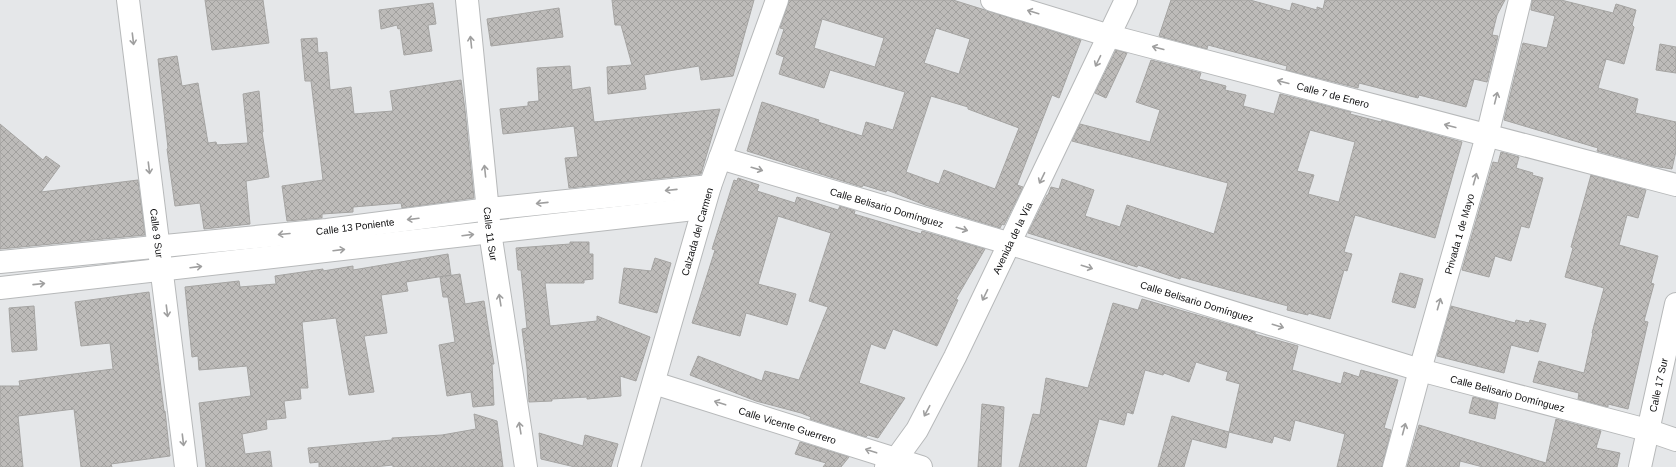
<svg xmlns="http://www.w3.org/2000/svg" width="1676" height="467" font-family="Helvetica,sans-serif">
  <defs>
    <pattern id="building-cross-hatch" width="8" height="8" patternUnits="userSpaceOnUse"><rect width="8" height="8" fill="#bdbbb9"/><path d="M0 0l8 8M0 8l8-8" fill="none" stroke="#a1a09e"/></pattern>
  </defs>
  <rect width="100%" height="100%" fill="#e5e7e9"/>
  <path fill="url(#building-cross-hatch)" stroke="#a5a4a2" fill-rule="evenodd" d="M205 0H263L269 43 212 50Z
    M612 0H754L733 76 701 80 699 66 644 75 646 89 608 94 607 67 632 65 621 25H615Z
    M789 0H953L1081 40 1059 98 1052 95 1017 185 1023 187 1004 225 1002 224 1000 228 925 205 887 190 886 192 863 185 862 187 747 151 762 102 819 120 818 122 862 136 866 122 893 130 905 92 830 70 824 88 779 74 784 57 776 54 784 29 780 28ZM822 19 884 38 875 67 814 48ZM936 28 970 39 959 74 924 63ZM931 96 968 107V109L1019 128 995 189 944 170 939 184 906 172Z
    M1171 0H1250L1290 11 1292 3 1317 10V7L1323 9 1325 0H1505L1497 15 1492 35 1498 36 1487 82 1474 79 1466 107 1419 95 1418 98 1359 83 1358 88 1286 70 1287 66 1208 45 1207 49 1159 36Z
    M1532 0H1561L1613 13 1616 4 1636 10 1632 25 1634 27 1624 64 1606 59 1598 88 1638 99 1635 113 1676 122V151L1672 169 1653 166 1597 151 1598 148 1504 120 1523 43 1547 48 1555 16 1531 10Z
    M433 3 436 24 428 25 432 51 404 55 400 28 398 29 397 25 381 29 379 10Z
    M559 8 563 37 491 46 487 19Z
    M317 38 318 53 327 52 330 90 351 87 354 114 393 111 390 91 461 80 465 110 474 198 402 208 401 203 353 207V212L322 214V218L287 221 282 186 323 180 311 81H305L301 39Z
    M1660 44 1676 47V73L1656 70Z
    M1116 50 1127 53 1106 98 1095 93Z
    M177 56 182 86 198 83 208 143 216 142 217 145 248 143 243 94 259 91 263 132H262L269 177 246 181 250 224 204 229 200 203 175 206 167 149 168 148 158 59Z
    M1151 60 1201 73 1199 79 1226 86 1225 90 1246 95 1243 106 1274 114 1280 94 1351 112 1350 114 1381 122 1382 120 1462 142 1435 238 1355 215 1344 252 1352 254 1347 271 1344 270 1330 319 1308 313V315L1287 310 1288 306 1181 277 1180 279 1138 265 1137 267 1028 233 1047 195H1048L1051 187 1059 189 1062 179 1094 190 1085 216 1120 227 1127 205 1214 234 1228 183 1072 141 1080 124 1150 142 1160 110 1136 102ZM1310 130 1355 142 1339 202 1308 194 1314 175 1297 171Z
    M570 66 572 90 590 87 594 122 720 109 701 174 569 188 565 158 578 157 574 126 503 134 500 109 528 106V102L539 101 537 68Z
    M0 124 43 160 46 156 60 166 41 192 138 180 145 235 0 249Z
    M1501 152 1519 157 1516 168 1533 173 1532 175 1543 178 1529 228 1521 226 1511 261 1495 256 1489 277 1462 270 1493 162 1498 163Z
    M1591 175 1646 190 1638 218 1627 215 1619 245 1658 256 1651 283 1654 284 1644 321 1648 322 1628 409 1608 404V407L1578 399 1579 393 1533 382 1539 361 1584 373 1593 333H1592L1604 288 1565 277 1573 248 1571 247Z
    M738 178 759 185 757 191 795 203 797 197 838 210 840 206 855 211 854 214 921 234 922 231 985 249 956 299 958 300 937 346 893 329 885 349 871 344 859 383 905 398 878 438 868 435 866 437 810 419 811 417 801 413 756 401 690 375 698 356 762 381 765 371 799 380 828 307 809 301 831 233 778 216 758 284 796 294 787 325 746 313 740 336 692 323 715 250 712 249 734 180 737 181Z
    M570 242H589V254H593V279L584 280V283H545L550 326 597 321V316L650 337 636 381 620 376 621 396 587 399V397L552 399V401L529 402 527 368 522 329 527 328 521 270H518L516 248 570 244Z
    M448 254 451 275 406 282 408 291 381 295 387 333 364 336 374 392 349 395 336 318 302 322 308 388H300L301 399 284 401 286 418 266 420 267 429 242 434 245 454 270 451 272 467H206L199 403 251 396 247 366 199 370 198 356 192 357 185 287 239 281 240 287 276 284 275 276 323 269V271L353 266V270Z
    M655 258 671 263 657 313 619 303 624 268 651 271Z
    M1400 273 1423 279 1415 308 1392 302Z
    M460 274 465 304 484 301 494 364H492L494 405 473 407 471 392 447 396 439 345 455 342 448 297H443L440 277Z
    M149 292 164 411H165L170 456 111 464 112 467H81L74 409 18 416 23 467H0V386H20L19 381 113 369 110 343 81 346 75 302Z
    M1142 299 1255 332V334L1298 346 1292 370 1341 384 1344 372 1359 377 1361 370 1398 380 1384 428 1391 430 1382 467H1337L1345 434 1295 420 1290 441 1274 436 1272 443 1229 432 1240 384 1226 380 1228 372 1196 362 1189 382 1164 373 1163 375 1145 370 1133 414 1127 412 1124 425 1099 419 1086 467H1019L1033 414 1040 415 1046 378 1088 388 1113 303 1138 310Z
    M34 306 37 350 12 352 9 308Z
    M1451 306 1515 323 1516 320 1529 323 1530 320 1546 324 1538 352 1511 345 1504 373 1437 356Z
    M1473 397 1498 403 1495 419 1469 413Z
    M982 404 1004 407 1001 467H978Z
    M474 414 497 421 503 467H393V465L374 467H319V462L310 463 308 448 392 440V438L442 435 476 429Z
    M1172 416 1229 432 1226 448 1192 439 1184 467H1158Z
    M1556 419 1601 431 1596 448 1620 453 1617 467H1483L1460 461 1459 467H1407L1419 425 1546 463Z
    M539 433 583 446 585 435 618 444 611 467H575L541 459Z
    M800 442 849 457 841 467H823L826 463 795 454Z"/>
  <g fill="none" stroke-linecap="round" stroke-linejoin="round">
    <g stroke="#b7b9ba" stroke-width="24">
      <g id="minor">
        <path id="s1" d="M128 0 186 467"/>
        <path id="s2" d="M467 0 490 232 526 467"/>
        <path id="s3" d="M992 0 1110 36 1676 185"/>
        <path id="s4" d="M720 158 1011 244 1420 370 1647 430 1676 440"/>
        <path id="s5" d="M0 262 327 230 489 209 710 186"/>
        <path d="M0 288 703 208"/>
        <path id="s6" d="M654 383 921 467"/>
        <path id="s7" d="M1394 467 1420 370 1487 136 1520 0"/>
        <path id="s8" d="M1640 467 1676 304"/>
      </g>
    </g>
    <g stroke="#b7b9ba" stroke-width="24">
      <g id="tertiary">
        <path id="s9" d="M629 467 710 186 777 0"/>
        <path id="s10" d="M886 467 896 459 917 430 955 357 1126 0"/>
      </g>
    </g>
    <use href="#minor" stroke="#fff" stroke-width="22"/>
    <use href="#tertiary" stroke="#fff" stroke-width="22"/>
  </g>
  <defs><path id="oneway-shaft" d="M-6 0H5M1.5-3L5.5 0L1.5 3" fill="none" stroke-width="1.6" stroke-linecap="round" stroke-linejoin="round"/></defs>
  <g stroke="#9f9f9f">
    <use href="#oneway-shaft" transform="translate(1033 12) rotate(-163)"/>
    <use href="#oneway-shaft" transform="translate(133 39) rotate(83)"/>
    <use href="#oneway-shaft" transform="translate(471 42) rotate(-96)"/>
    <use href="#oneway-shaft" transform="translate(1158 48) rotate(-165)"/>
    <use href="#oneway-shaft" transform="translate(1098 61) rotate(116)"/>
    <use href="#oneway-shaft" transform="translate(1283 82) rotate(-165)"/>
    <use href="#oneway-shaft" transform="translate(1496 98) rotate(-76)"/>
    <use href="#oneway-shaft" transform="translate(1450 126) rotate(-165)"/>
    <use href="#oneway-shaft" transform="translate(149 168) rotate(83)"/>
    <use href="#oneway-shaft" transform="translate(757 169) rotate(16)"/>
    <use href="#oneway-shaft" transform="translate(485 171) rotate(-96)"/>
    <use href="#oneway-shaft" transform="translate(1042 178) rotate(116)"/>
    <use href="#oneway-shaft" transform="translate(1475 179) rotate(-74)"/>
    <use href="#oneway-shaft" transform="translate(671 190) rotate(174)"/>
    <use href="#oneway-shaft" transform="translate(542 203) rotate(174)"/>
    <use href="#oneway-shaft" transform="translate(413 219) rotate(173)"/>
    <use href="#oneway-shaft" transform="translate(962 229) rotate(16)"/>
    <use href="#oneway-shaft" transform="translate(284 234) rotate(175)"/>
    <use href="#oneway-shaft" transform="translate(468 235) rotate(-7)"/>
    <use href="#oneway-shaft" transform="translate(339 250) rotate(-7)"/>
    <use href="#oneway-shaft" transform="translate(196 267) rotate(-7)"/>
    <use href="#oneway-shaft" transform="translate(1087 267) rotate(17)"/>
    <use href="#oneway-shaft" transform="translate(39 284) rotate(-6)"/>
    <use href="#oneway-shaft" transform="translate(985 295) rotate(116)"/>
    <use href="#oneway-shaft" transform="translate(500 300) rotate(-99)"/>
    <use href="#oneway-shaft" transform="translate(1439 304) rotate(-74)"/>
    <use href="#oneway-shaft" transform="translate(167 311) rotate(83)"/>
    <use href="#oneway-shaft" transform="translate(1278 326) rotate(17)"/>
    <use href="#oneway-shaft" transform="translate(720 403) rotate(-162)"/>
    <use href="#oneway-shaft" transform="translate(927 411) rotate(118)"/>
    <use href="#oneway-shaft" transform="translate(520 428) rotate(-99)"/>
    <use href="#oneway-shaft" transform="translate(1404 429) rotate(-75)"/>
    <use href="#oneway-shaft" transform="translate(183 440) rotate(83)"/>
    <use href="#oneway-shaft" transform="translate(871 451) rotate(-162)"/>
  </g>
  <g text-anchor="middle" stroke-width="3" stroke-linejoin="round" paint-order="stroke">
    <g font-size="10" fill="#0e0e0f" stroke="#f2f4f6">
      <text dy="4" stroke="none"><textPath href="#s3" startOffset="354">Calle 7 de Enero</textPath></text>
      <text dy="4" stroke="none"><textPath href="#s4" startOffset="174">Calle Belisario Domínguez</textPath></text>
      <text dy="4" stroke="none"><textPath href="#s5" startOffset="357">Calle 13 Poniente</textPath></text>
      <text dy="4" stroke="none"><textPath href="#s9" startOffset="245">Calzada del Carmen</textPath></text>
      <text dy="4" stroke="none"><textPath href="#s1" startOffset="235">Calle 9 Sur</textPath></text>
      <text dy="4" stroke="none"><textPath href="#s2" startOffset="235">Calle 11 Sur</textPath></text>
      <text dy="4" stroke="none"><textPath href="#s7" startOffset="242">Privada 1 de Mayo</textPath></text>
      <text dy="4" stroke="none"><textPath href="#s10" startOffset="263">Avenida de la Vía</textPath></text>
      <text dy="4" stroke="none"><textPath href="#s4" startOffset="498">Calle Belisario Domínguez</textPath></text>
      <text dy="4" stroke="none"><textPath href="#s8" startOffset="84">Calle 17 Sur</textPath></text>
      <text dy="4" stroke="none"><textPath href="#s4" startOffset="822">Calle Belisario Domínguez</textPath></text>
      <text dy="4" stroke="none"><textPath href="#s6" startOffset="140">Calle Vicente Guerrero</textPath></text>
    </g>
  </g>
</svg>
